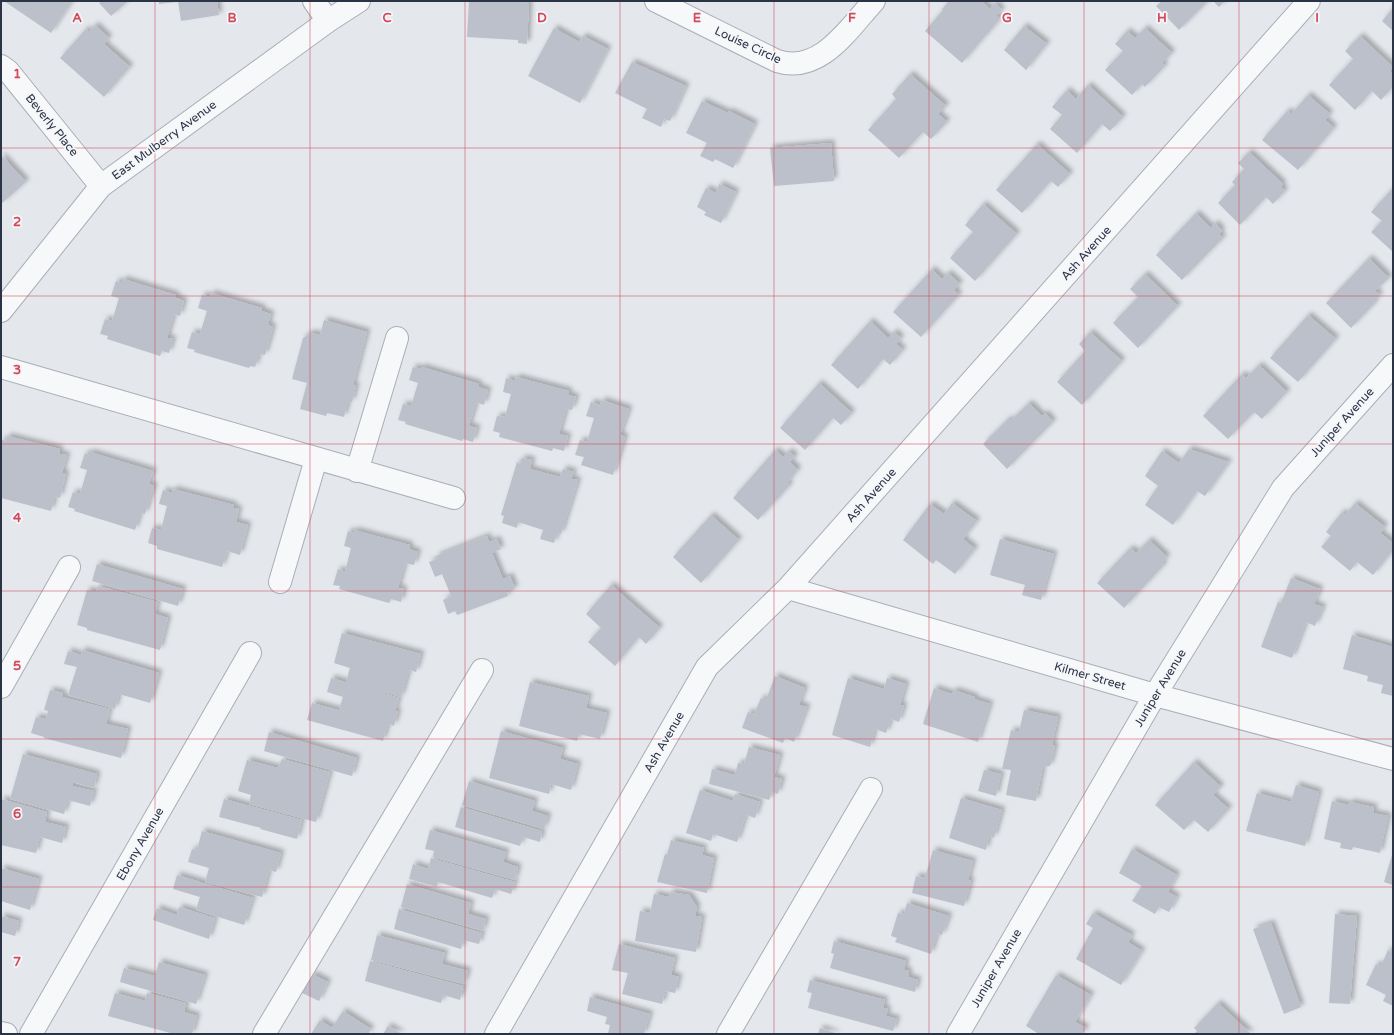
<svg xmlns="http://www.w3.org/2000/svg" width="1394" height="1035" font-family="'Varela Round',sans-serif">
  <defs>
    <filter id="shadow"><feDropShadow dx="3.5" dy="-3.5" stdDeviation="2" flood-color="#0004"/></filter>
  </defs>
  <rect width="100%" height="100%" fill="#e4e7ec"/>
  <path fill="#bbc0ca" filter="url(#shadow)" d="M4 1H72L51 33Z
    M102 1H128L111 16 99 3Z
    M159 1H176V2L159 4Z
    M178 1H217L219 15 181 21Z
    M469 1H507L529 3 527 44 518 43V40L467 37Z
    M949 1H981L990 9 995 3 1002 10 996 16 1000 19 962 63 925 31 943 10 942 9Z
    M1162 1H1208L1179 30 1156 6Z
    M1213 1H1225L1219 7Z
    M1393 8V31L1382 21Z
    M95 25 109 38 104 44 130 67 104 97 60 58 86 29 89 32Z
    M1024 26 1047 44 1026 70 1004 50Z
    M554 28 579 42 583 36 608 49 580 103 528 76Z
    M1145 28 1172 53 1162 63 1165 66 1145 87 1142 84 1132 95 1105 70 1123 51 1115 44 1127 31 1135 38Z
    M1360 36 1393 67 1390 71 1393 74V87L1381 100 1372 91 1355 110 1329 85 1353 59 1345 51Z
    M632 62 686 86 670 121 664 119 661 127 642 118 647 109 615 93Z
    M910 74 946 106 938 114 947 122 931 139 923 132 899 158 868 130 896 99 892 94Z
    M1088 85 1123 117 1110 131 1102 124 1077 153 1050 129 1062 115 1052 107 1067 90 1076 99Z
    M1308 95 1330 114 1325 120 1334 128 1298 170 1262 140 1287 111 1291 114Z
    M702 101 728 113 729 111 755 124 733 168 715 159 713 162 700 156 707 143 686 133Z
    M831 143 834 181 774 186 770 148Z
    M1037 144 1070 174 1058 187 1051 181 1022 213 996 190Z
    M1249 152 1283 184 1281 187 1285 191 1273 204 1266 197 1240 225 1218 203 1235 185 1232 182 1244 169 1238 163Z
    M1 155 26 182 1 204Z
    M719 184 736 192 721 223 704 215 706 212 697 207 706 188 716 193Z
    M1390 191 1393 194V252L1371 232 1382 221 1371 212Z
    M983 204 1017 234 975 281 950 258 973 232 965 225Z
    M1196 213 1211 228 1215 223 1222 231 1219 234 1223 238 1182 280 1156 255Z
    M1369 258 1389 278 1375 291 1380 295 1374 301 1375 303 1351 328 1326 303Z
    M932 269 942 279 948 273 960 284 954 290 959 295 921 337 893 312Z
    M1145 274 1178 306 1138 348 1113 323 1138 297 1130 289Z
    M123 279 176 295V298L184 301 180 316 174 314 167 338 173 339 169 353 162 351 160 356 107 339 108 336 100 334 105 319 112 321 119 298 111 296 116 281 122 283Z
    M211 293 262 308V311L271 314 268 325 273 327 265 355 259 354 255 367 250 366 249 368 194 352 195 350 187 348 192 332 200 334 207 311 198 308 202 295 210 297Z
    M1308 315 1336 339 1298 382 1270 358Z
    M324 320 367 332 353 385 356 386 352 402 348 401 344 417 327 413 326 416 300 409 307 383 292 379 303 338 311 333 320 335Z
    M870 321 888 338 894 332 901 338 896 344 903 350 890 365 883 359 858 389 831 365Z
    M1090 332 1122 361 1082 405 1057 382 1085 351 1079 344Z
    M1259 365 1287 392 1262 419 1254 412 1228 439 1203 416 1242 374 1246 378Z
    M413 367 421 369 422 367 479 384 478 387 488 390 484 405 476 402 469 426 477 428 473 442 463 439 462 441 405 424 406 422 398 420 403 404 411 406 418 383 409 380Z
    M516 377 569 391 568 395 576 397 572 410 566 409 559 434 568 436 564 451 553 448 552 451 499 437 500 433 493 431 497 416 505 417 511 394 503 392 506 378 515 381Z
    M819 383 852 413 841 425 833 418 805 450 780 428Z
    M602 400 629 409 620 435 625 437 613 475 581 465 584 457 575 455 580 440 587 442 594 418 586 416 591 402 600 405Z
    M1029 403 1042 416 1045 413 1053 422 1007 469 983 444 1008 419 1010 421Z
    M7 436 60 449 59 454 67 455 62 473H66L60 498 55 496 51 511 1 498V439L6 441Z
    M1189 449 1229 462 1205 496 1197 491 1173 525 1145 505 1158 486 1145 476 1162 451 1179 463Z
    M775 450 783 457 789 451 795 457 790 462 798 470 787 483 790 485 758 520 733 498Z
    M90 452 153 471 149 484 154 486 145 514 140 513 135 530 74 511 75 509 68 507 73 492 80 494 87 470 80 468 85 453 90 455Z
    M522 458 532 460 530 469 560 477 563 469 574 472 571 479 578 480 561 534 557 533 554 543 540 539 543 530 518 522 517 528 502 523 504 516 501 515 517 462 520 464Z
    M173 489 234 505 233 508 239 509 236 522 248 525 240 555 227 551 222 567 157 549V546L148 543 152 528 161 530 167 506 159 504 163 490 172 493Z
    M952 503 977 521 963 539 975 549 955 574 936 560 933 564 903 540 930 504 944 514Z
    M1355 503 1385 527 1380 533 1393 543V550L1373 575 1357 562 1350 571 1321 547 1331 536 1326 532 1342 512 1345 515Z
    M711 515 739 540 701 583 673 557Z
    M354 530 410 545 409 549 418 552 414 565 405 563 398 588 404 589 401 602 391 599 389 603 339 589 340 586 333 585 338 569 345 572 351 548 344 546 348 531 354 533Z
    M487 536 489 542 497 539 501 549 492 553 503 579 510 576 515 589 507 593 508 596 457 615 455 611 448 614 443 600 451 596 442 574 435 577 429 562 437 559 436 556Z
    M1000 539 1054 554 1041 600 1022 595 1025 585 990 575Z
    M1149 540 1167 557 1162 563 1164 565 1124 608 1097 583 1130 548 1136 553Z
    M97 564 183 589 178 606 92 581Z
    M1291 578 1320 589 1314 604 1323 607 1315 626 1306 622 1292 658 1261 647 1278 602 1281 603Z
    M611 585 660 628 646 644 639 637 615 666 588 642 601 628 586 614Z
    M98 586 158 602 155 614 168 618 160 650 87 630V628L77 625 87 590 96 592Z
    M342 633 421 654 416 672 409 670 401 697 346 682 350 668 334 663Z
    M1352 635 1393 647V696L1381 693 1383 685 1367 681 1368 676 1343 669Z
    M82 650 159 673 150 703 119 694 115 709 68 695 77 667 64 664 68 651 81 655Z
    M775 676 805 688 799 705 807 707 794 742 785 738 783 743 742 728 748 712 754 714 761 698 766 700Z
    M331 678 399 698 395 711 398 712 394 726 388 723 383 741 307 720 312 703 364 717 339 709 343 697 327 692Z
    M848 678 884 689 887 678 906 684 900 705 904 706 899 722 891 719 886 733 875 729 870 747 832 735Z
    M530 682 589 696 586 708 607 713 600 739 579 734 577 741 519 726Z
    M934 688 952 694 954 690 975 697 974 699 990 704 978 742 923 724Z
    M50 690 63 693 62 697 110 709 106 724 128 729 121 758 44 738V737L31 733 36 717 46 719 48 711 44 710Z
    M1024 710 1058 717 1052 745 1055 746 1050 766H1047V767L1043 766 1036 801 1006 795 1011 770 1002 769 1011 730 1019 732Z
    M501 731 563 748 560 759 578 764 571 790 551 784 549 794 489 778Z
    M269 732 357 758 352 776 264 751Z
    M749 747 780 755 774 777 782 779 778 794 772 792 769 800 709 784 712 769 735 775 738 763 744 764Z
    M23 754 97 774 94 788 73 782 72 786 94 791 90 806 68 800 64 814 10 799Z
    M282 759 330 772 316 822 249 804 251 795 238 791 247 760 278 768Z
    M1194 762 1221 787 1213 795 1229 809 1208 832 1194 820 1184 830 1155 805Z
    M984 770 1001 774 996 796 978 791Z
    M469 781 535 801 532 811 548 816 544 829 462 805Z
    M1296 785 1319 792 1305 846 1246 831 1257 793 1291 802Z
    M700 790 733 801 735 794 760 802 755 818 746 815 737 842 713 834 711 841 686 833Z
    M961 798 1002 810 994 838 989 836 986 850 949 838Z
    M1 799 47 812 45 822 66 827 62 843 40 837 36 853 1 845Z
    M224 799 302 820 297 839 260 829 261 828 219 817Z
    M1332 801 1349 805 1350 802 1374 807 1373 813 1388 816 1380 853 1353 847 1352 850 1340 848 1341 843 1324 839Z
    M461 807 542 831 540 842 523 837 520 846 455 827Z
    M430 830 506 852 503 862 518 867 515 880 433 857 434 851 425 849Z
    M202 831 281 853 276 872 269 870 262 897 205 882 209 868 188 862 192 849 197 850Z
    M671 840 704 848 702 855 714 858 707 893 657 882 665 854 667 855Z
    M1132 849 1177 875 1168 892 1177 897 1169 912 1159 907 1155 914 1132 901 1142 886 1119 873Z
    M933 850 973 861 968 880 971 881 964 906 912 893 916 876 925 878Z
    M1393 852V885L1384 882Z
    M431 858 515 882 511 894 495 889 492 898 438 882 437 887 409 879 413 864 428 869Z
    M1 868 39 879 30 910 1 901Z
    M177 875 253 898 244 925 196 910 200 897 173 889Z
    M407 884 471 903 468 914 486 919 483 931 401 907Z
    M670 892 689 895 697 907 695 916 702 917 696 952 635 941 640 911 650 913 654 894 669 897Z
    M907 903 949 916 942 935 937 934 931 954 895 942 897 938 891 936 898 913 904 914Z
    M179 907 215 918 209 939 153 920 157 908 177 915Z
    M399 909 482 933 479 944 463 940 461 949 394 929Z
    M1093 913 1132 935 1128 942 1142 951 1121 985 1076 959 1093 928 1086 924Z
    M1335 914 1357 916 1350 1004 1329 1003Z
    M1 916 19 921 15 936 1 932Z
    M1271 923 1301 1007 1284 1014 1253 929Z
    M377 935 445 953 442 964 468 971 464 984 371 960Z
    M834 941 906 961 904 970 909 971 908 977 918 980 915 992 830 968 834 954 831 953Z
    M619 944 675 958 671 975 679 977 675 993 665 991 662 1004 622 994 628 973 612 970Z
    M1388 950 1393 953V1006L1383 1001 1386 995 1366 985 1376 964 1381 966Z
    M370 961 463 986 460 1000 443 995 441 1003 365 981Z
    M159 962 205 975 196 1004 120 982 124 968 155 976Z
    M312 974 328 982 319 1001 302 993Z
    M1056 975 1091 995 1075 1022 1086 1028 1082 1034H1039L1026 1026Z
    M810 980 885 1000 883 1008 888 1009 886 1016 897 1019 893 1031 808 1008 812 993 807 992Z
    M115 993 145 1001 147 993 186 1003 184 1012 197 1016 192 1034H174L108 1016Z
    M590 997 650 1014 644 1034H608L610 1025 605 1024 607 1017 587 1011Z
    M1218 1003 1251 1034H1194L1197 1031 1194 1028Z
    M343 1011 371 1029 368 1034H311L320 1020 332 1028Z
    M388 1026 402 1034H383Z
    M820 1028 838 1034H818Z"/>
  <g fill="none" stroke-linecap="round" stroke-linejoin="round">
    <g stroke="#a9aeb7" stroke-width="24">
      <path id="minor" d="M314 1 328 21
        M656 1 777 61C820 75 849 28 874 1
        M1 66 8 71 101 186
        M1 311 101 186 328 21 359 1
        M1 367 454 498
        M357 471 397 338
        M280 582 316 459
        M788 588 1155 695 1393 759
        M1 687 69 567
        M1 1033 6 1034
        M31 1034 250 653
        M264 1034 482 670
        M496 1034 707 667 788 588 1309 1
        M728 1034 871 789
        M958 1034 1155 695 1283 488 1393 365"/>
    </g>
    <use href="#minor" stroke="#f7f8fa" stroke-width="22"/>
  </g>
  <path fill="none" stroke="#d1495b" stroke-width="1" stroke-opacity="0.55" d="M155 1V1034M310 1V1034M465 1V1034M620 1V1034M774 1V1034M929 1V1034M1084 1V1034M1239 1V1034M1 148H1393M1 296H1393M1 444H1393M1 591H1393M1 739H1393M1 887H1393"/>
  <g text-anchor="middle" stroke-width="3.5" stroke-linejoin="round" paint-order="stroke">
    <g font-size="12" fill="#2b3445" stroke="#f4f6f9">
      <text transform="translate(748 45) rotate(25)" y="4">Louise Circle</text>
      <text transform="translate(52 125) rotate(51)" y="4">Beverly Place</text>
      <text transform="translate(164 140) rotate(-36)" y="4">East Mulberry Avenue</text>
      <text transform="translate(1086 253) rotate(-48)" y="4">Ash Avenue</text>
      <text transform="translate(1342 422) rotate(-48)" y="4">Juniper Avenue</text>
      <text transform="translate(871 495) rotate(-48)" y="4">Ash Avenue</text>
      <text transform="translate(1090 676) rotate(16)" y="4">Kilmer Street</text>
      <text transform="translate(1160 688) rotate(-59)" y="4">Juniper Avenue</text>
      <text transform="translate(664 742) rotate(-60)" y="4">Ash Avenue</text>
      <text transform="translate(140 844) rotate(-60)" y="4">Ebony Avenue</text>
      <text transform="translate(996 968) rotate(-60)" y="4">Juniper Avenue</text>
    </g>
  </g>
  <g font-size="13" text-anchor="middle" font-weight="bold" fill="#d1495b" stroke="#f4f6f9" stroke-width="3.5" stroke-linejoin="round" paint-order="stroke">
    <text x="77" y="22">A</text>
    <text x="232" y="22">B</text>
    <text x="387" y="22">C</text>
    <text x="542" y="22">D</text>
    <text x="697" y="22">E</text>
    <text x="852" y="22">F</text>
    <text x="1007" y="22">G</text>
    <text x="1162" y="22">H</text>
    <text x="1317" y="22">I</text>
    <text x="17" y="78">1</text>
    <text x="17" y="226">2</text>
    <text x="17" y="374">3</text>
    <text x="17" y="522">4</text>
    <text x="17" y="670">5</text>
    <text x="17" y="818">6</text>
    <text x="17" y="966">7</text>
  </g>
  <rect width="1394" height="1035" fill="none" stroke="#2b3445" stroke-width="4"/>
</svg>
